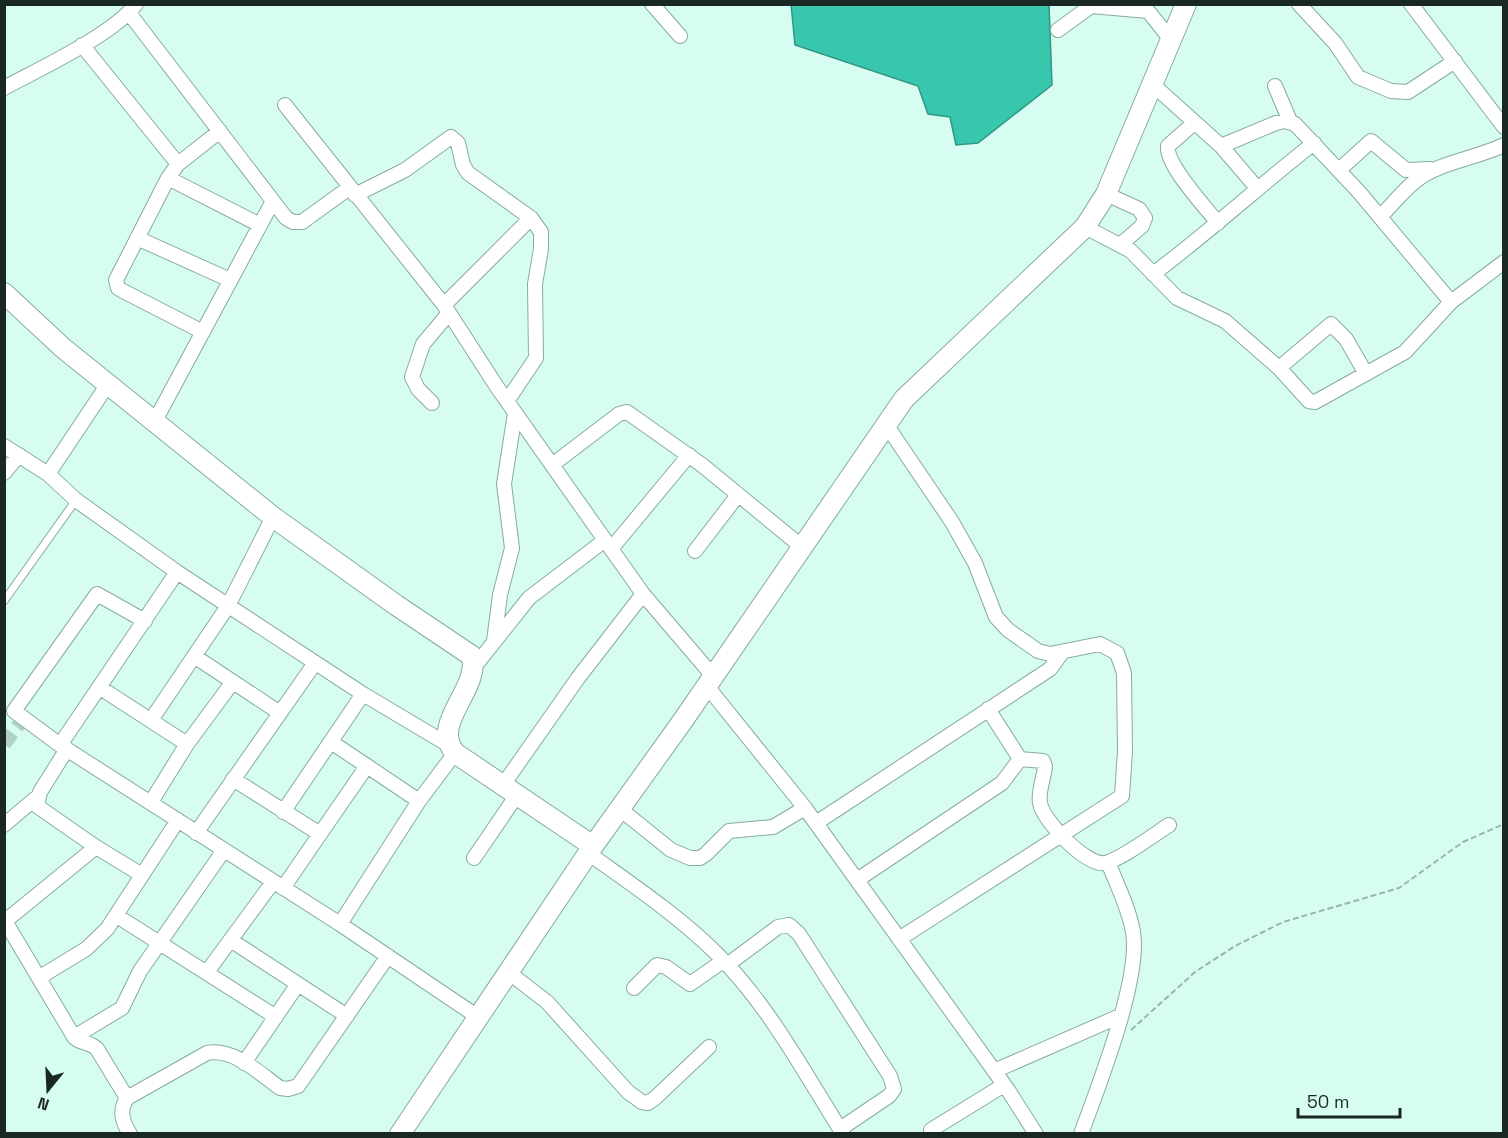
<svg xmlns="http://www.w3.org/2000/svg" width="1508" height="1138" font-family="'Space Grotesk',sans-serif">
  <rect width="100%" height="100%" fill="#d7fcf2"/>
  <path fill="#38c6ad" stroke="#2f9784" stroke-width="1.5" d="M791 4 1049 5 1052 85 978 143 956 145 950 117 928 114 918 86 795 45Z"/>
  <g fill="none" stroke-linecap="round" stroke-linejoin="round">
    <path stroke="#b1d2c9" stroke-width="14" stroke-dasharray="14 7" stroke-linecap="butt" d="M4 744 24 718"/>
    <g stroke="#88aaa2" stroke-width="9">
      <path id="lane" d="M4 601 76 500"/>
    </g>
    <g stroke="#88aaa2" stroke-width="16">
      <path id="street" d="M652 4 680 36
        M1299 4 1335 43 1358 77 1391 91 1408 92 1455 61
        M1411 4 1504 127
        M129 13 286 218 293 222H302L349 188
        M1058 30 1091 6 1148 11 1172 41
        M82 45 178 164
        M1151 83 1221 146 1276 123 1285 121 1295 124 1359 192 1451 302
        M1275 86 1290 121
        M4 88C39 69 114 34 136 4
        M285 105 444 305 497 387 643 594 713 676
        M1194 123 1168 146C1165 164 1206 208 1218 223
        M1221 146 1257 188
        M1339 170 1371 141 1406 170 1430 169
        M168 178 260 225
        M1106 194 1139 209 1145 218 1142 226 1121 244
        M355 195 405 170 451 137 458 143 463 165 468 173 531 218 541 232V249L535 284 536 358 507 401
        M1380 217C1391 206 1401 193 1413 183 1437 162 1475 159 1504 145
        M1085 227 1131 251 1177 298 1225 321 1279 368 1309 401 1315 402 1405 352 1451 302 1504 262
        M137 238 230 280
        M1153 274C1208 233 1259 186 1314 143
        M444 305 531 218
        M203 332 123 291 118 288 116 280 168 178 178 164 220 131
        M1279 368 1331 324 1346 339 1366 374
        M432 403 418 389 412 377 423 344 449 313
        M155 421 273 201
        M885 423 952 522 975 563 996 617 1008 630 1038 651 1050 654 1100 644 1117 653 1124 673 1125 751 1122 796 899 939
        M4 446 48 474 76 500 177 572
        M552 465 619 414 627 412 702 465 801 546
        M4 473 19 455
        M48 474 108 384
        M611 549 689 455
        M695 551 738 495
        M494 641 500 595 512 548 504 484 515 413
        M194 656 280 713
        M475 666 529 598 605 540
        M706 685 805 808 1008 1090 1036 1134
        M99 687 187 744 151 802
        M988 709 1020 759 1043 761 1045 766C1044 778 1038 791 1040 803 1043 821 1086 866 1105 863 1120 860 1155 834 1169 825
        M151 720 228 606 273 517
        M331 742 367 766
        M187 744 232 683
        M447 744 363 694 177 572 60 745 340 924 478 1017
        M60 745 14 711 97 594 145 621
        M67 749 40 792 37 806 96 847 142 875
        M233 779 320 834 367 766 419 801
        M503 785 578 678 643 594
        M620 809 671 850 690 858H700L706 854 729 831 773 827 805 808
        M283 812 363 694
        M816 823 1050 669 1061 654
        M4 825 36 798
        M196 833 315 663
        M588 853C631 884 676 914 714 951 767 1002 804 1072 843 1134
        M474 858 517 795
        M857 880 1002 783 1020 759
        M283 888 320 834
        M117 916 276 1017
        M5 921 74 1037C80 1044 89 1041 97 1049L127 1098
        M4 922 96 847
        M340 924 419 801 455 753
        M232 941 347 1016
        M727 965 778 927 789 925 799 934 890 1076 894 1089 889 1096 840 1129
        M207 972 273 882
        M508 972 547 1002 628 1092 642 1102 648 1103 655 1098 709 1047
        M40 977 86 949 107 929 178 820
        M634 988 657 965 666 967 690 984 723 961
        M74 1037 122 1008 140 971 224 850
        M244 1063 298 984
        M994 1071 1120 1016
        M931 1130 1004 1085
        M130 1134C122 1121 119 1111 127 1098L207 1053C234 1048 259 1073 280 1088L288 1089 298 1086 388 956
        M1081 1134C1098 1087 1141 979 1133 932 1129 908 1117 885 1108 862"/>
    </g>
    <g stroke="#88aaa2" stroke-width="22">
      <path id="secondary" d="M4 293 63 348 273 517 396 605 472 656C480 690 430 723 455 753L593 846
        M400 1134 593 846 684 719 904 399 1085 227 1106 194 1186 4"/>
    </g>
    <path stroke="#98b5ae" stroke-width="2" stroke-dasharray="6 3" stroke-linecap="butt" d="M1131 1030 1195 972 1235 946 1283 922 1399 888 1463 842 1504 824"/>
    <use href="#lane" stroke="#fff" stroke-width="7"/>
    <use href="#street" stroke="#fff" stroke-width="14"/>
    <use href="#secondary" stroke="#fff" stroke-width="20"/>
  </g>
  <rect width="1508" height="1138" fill="none" stroke="#1a2825" stroke-width="12"/>
  <g transform="translate(48 1090) rotate(198)" stroke="#d7fcf2" stroke-width="4.5" paint-order="stroke">
  <path d="M0-4.5L10 22L0 15L-10 22Z" fill="#1a2825"/>
  <text y="-9" font-size="16" font-weight="bold" text-anchor="middle" fill="#1a2825">N</text>
  </g>
  <path d="M1298 1108v9h102v-9" fill="none" stroke="#1a2825" stroke-width="3"/>
  <text x="1307" y="1108" font-size="18" fill="#1a2825" stroke="#d7fcf2" stroke-width="4.5" paint-order="stroke">50 m</text>
</svg>
